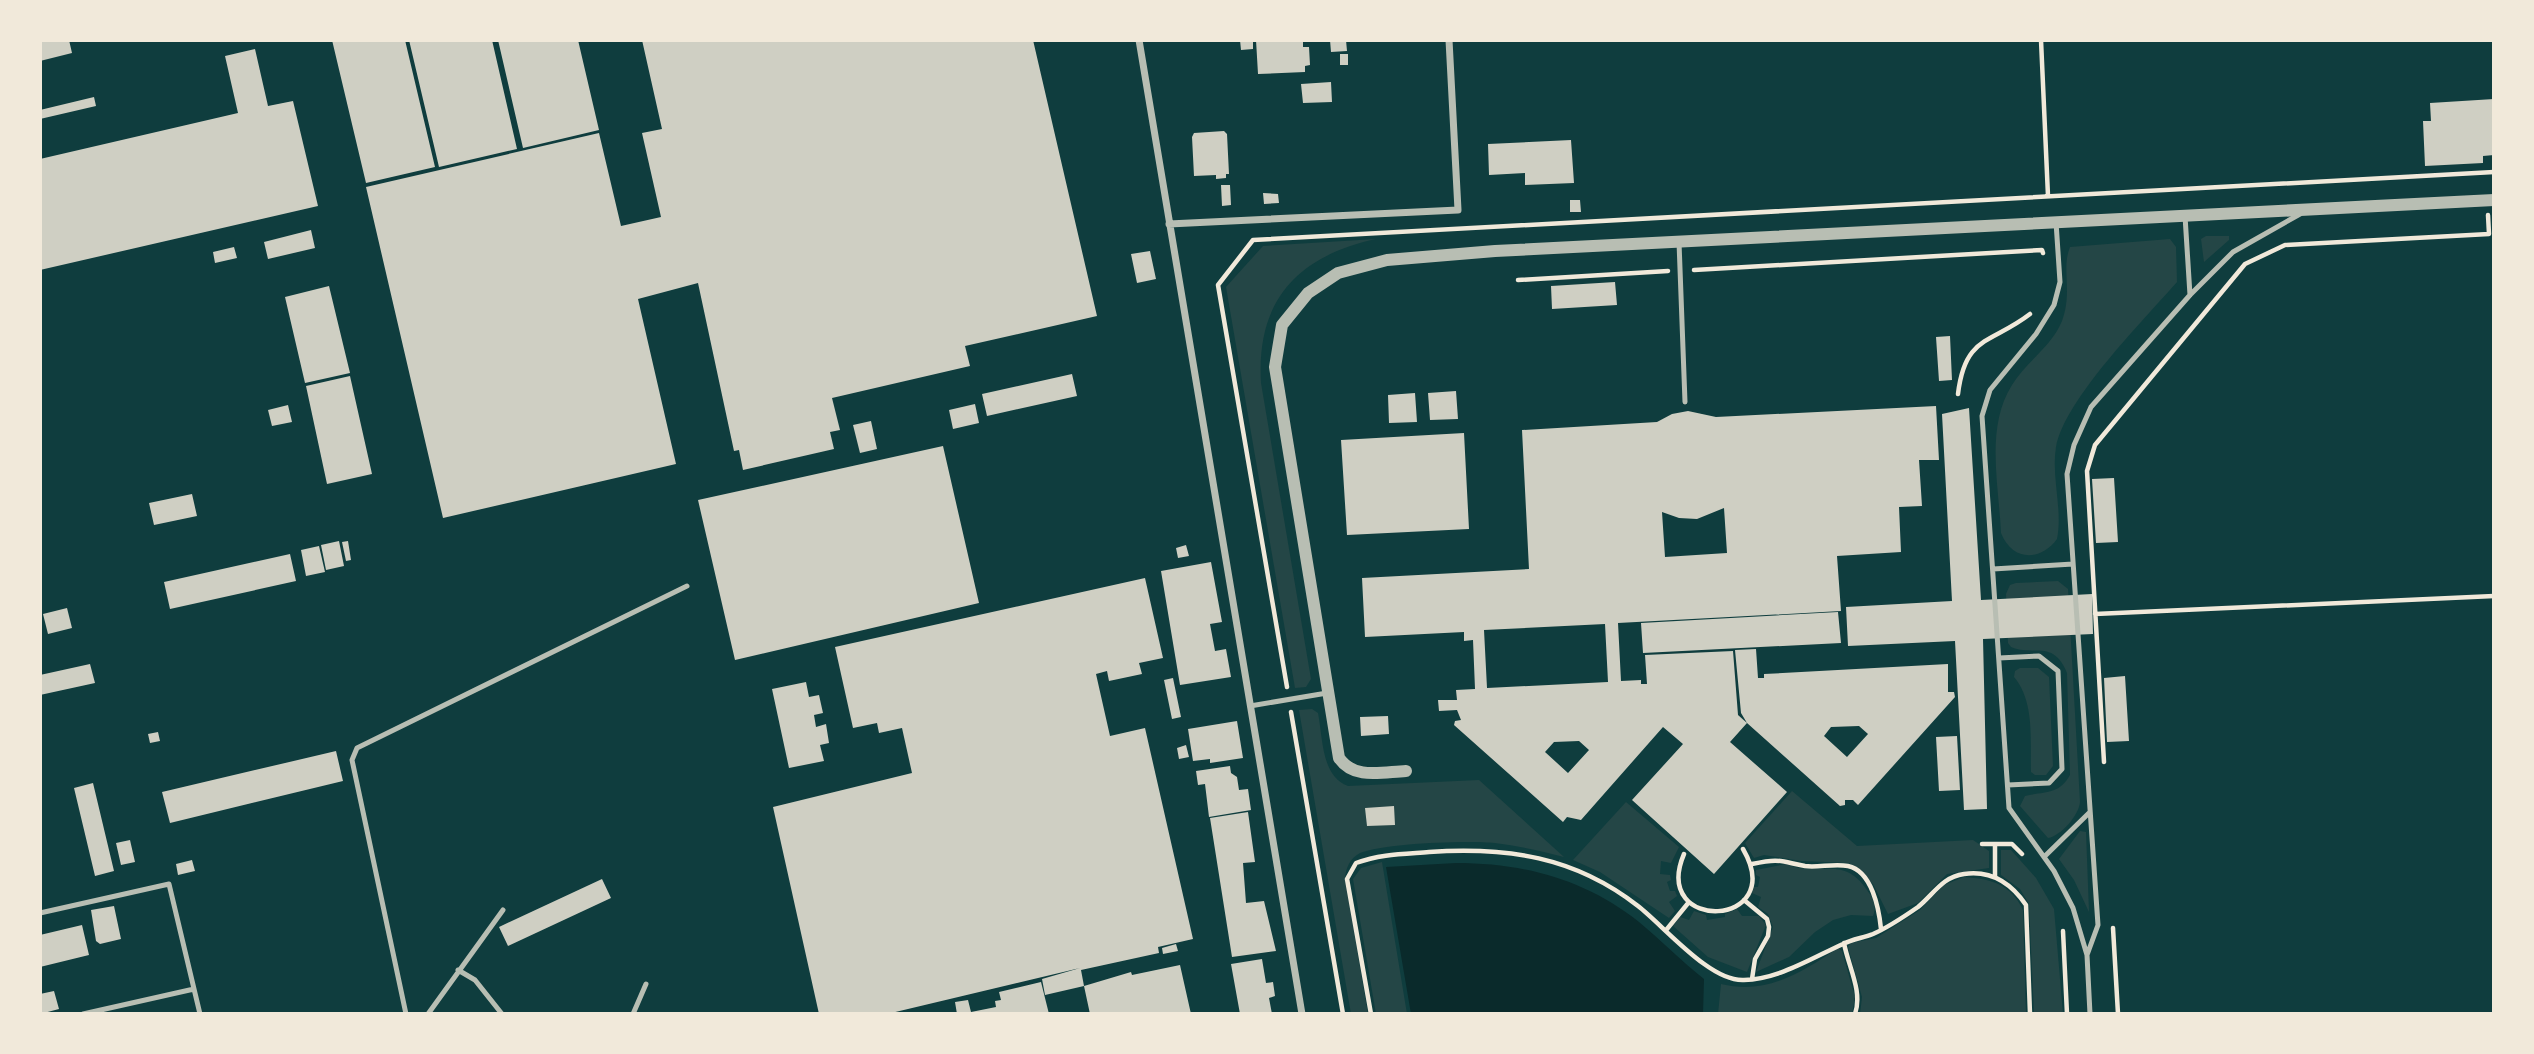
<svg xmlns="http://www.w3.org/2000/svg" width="2534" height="1054" font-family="Montserrat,sans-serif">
  <rect width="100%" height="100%" fill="#0f3d3e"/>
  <path fill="#244646" d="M2206 236H2229V240L2204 262 2201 239Z
    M1376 239C1298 256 1256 300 1261 383L1311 679 1306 687 1295 688 1226 287 1263 246Z
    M2170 239 2176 247 2177 282C2143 321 2065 399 2056 447 2051 477 2063 509 2057 539 2040 562 2012 561 2001 533 1999 486 1985 427 2012 385 2026 362 2052 346 2062 321 2073 291 2061 269 2070 247Z
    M2058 581 2068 589 2080 802C2079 815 2061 836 2048 838L2020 806 2025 796C2045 791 2059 795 2070 775L2067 673C2053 639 2035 657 2011 647L2008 643 2006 594 2010 585 2016 583Z
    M2020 668H2038L2049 677 2053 766 2046 775H2035L2031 772C2030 740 2035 702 2014 677L2015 671Z
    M1312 709 1318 713C1323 738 1321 776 1348 786L1479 780 1564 857C1541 851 1519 846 1495 843 1468 840 1384 843 1360 853 1350 858 1345 869 1345 880L1368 1014H1351L1299 710Z
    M1792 791 1857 846 1973 840 1989 851V868L1947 874 1918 903 1888 914 1873 884 1849 863 1801 861 1764 855 1754 858 1745 843Z
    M1626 802 1679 847 1671 863 1661 861 1660 874 1670 875 1671 880 1667 882 1670 891H1675L1677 896 1669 902 1675 911 1669 918 1600 872 1573 860Z
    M2080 831 2086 832 2089 912 2074 880 2059 859Z
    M2001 850H2011L2036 878 2054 909 2063 1014H2034L2029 904 2020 889 2001 875Z
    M1382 862 1407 1014H1376L1353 879 1361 868Z
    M1786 864C1819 878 1843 854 1867 890 1873 898 1877 906 1873 916L1851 915 1833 920 1815 932 1789 957 1756 972 1773 927 1768 914 1758 907 1761 897 1752 893 1754 887H1758L1760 877 1756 875V870Z
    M1964 877C1991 879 2011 884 2023 910L2026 1014H1860L1862 997 1848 947 1851 943 1876 938 1920 910 1944 885Z
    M1737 909 1742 916H1759L1766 925 1747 972 1708 957 1673 926 1680 917 1689 920 1694 911 1706 915 1707 920 1725 917V914Z
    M1838 948 1842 951 1855 997 1852 1014H1718L1721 984C1767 995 1801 973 1838 948Z"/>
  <path fill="#0a2a2b" d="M1456 863C1523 863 1585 879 1639 922 1661 940 1681 961 1704 979L1703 1014H1411L1386 867Z"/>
  <path fill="#cfcfc3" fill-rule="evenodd" d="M40 40H69L72 53 40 61Z
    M332 40H405L435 167 366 183Z
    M409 40H492L517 149 439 167Z
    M498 40H578L599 130 523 148Z
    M642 40H1033L1097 316 965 346 970 366 832 398 840 430 830 432 834 449 743 470 739 450 734 451 698 283 638 299 676 464 443 518 366 187 599 133 621 226 661 217 642 133 662 129Z
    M1240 40H1253V49L1241 50Z
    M1256 40H1303V47H1309L1310 65 1305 66V72L1258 74Z
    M1330 40H1346L1347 51 1331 52Z
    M255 49 268 106 293 101 318 206 40 270V159L238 113 225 56Z
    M1340 54H1348V65H1340Z
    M1331 82 1332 102 1303 103 1301 84Z
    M94 97 96 106 40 119V110Z
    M2494 99V155L2483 156V163L2425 166 2423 121H2431L2430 103Z
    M1224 131 1227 134 1229 174H1226V178L1216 179V175L1194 176 1192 137 1194 133Z
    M1571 140 1574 183 1525 185V173L1489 175 1488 144Z
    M1221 185H1230L1231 205 1222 206Z
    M1263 193 1278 194 1279 203 1264 204Z
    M1570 200H1580L1581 212H1570Z
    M311 230 315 248 268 259 264 242Z
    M234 247 237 258 215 263 213 252Z
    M1150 251 1156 279 1137 283 1131 254Z
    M1615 282 1617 305 1552 309 1551 286Z
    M329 286 350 373 305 383 285 297Z
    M1950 336 1952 380 1939 381 1936 337Z
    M1072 374 1077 396 987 416 982 394Z
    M350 376 372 474 327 484 306 386Z
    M1456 391 1458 419 1430 420 1428 393Z
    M1415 393 1417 422 1389 423 1388 395Z
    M975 404 979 423 953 429 949 410Z
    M288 405 292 422 272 426 268 410Z
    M1936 406 1939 460H1919L1922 506 1899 507 1901 552 1837 556 1841 611 1618 623 1621 681 1641 680V684H1647L1645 655 1733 651 1738 715 1747 723 1741 713 1735 650 1756 649 1758 678H1764V674L1948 664V692H1954L1955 697 1858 805 1853 800H1845V805L1840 806 1747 723 1730 742 1787 792 1714 874 1632 800 1683 744 1663 727 1581 820 1567 817 1563 822 1454 725 1455 721 1461 720 1457 710 1439 711 1438 700H1457L1456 690 1475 689 1473 640 1464 641V632L1365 637 1362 578 1529 569 1522 430 1657 422 1672 414 1688 411 1716 417ZM1724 508 1727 553 1665 557 1662 512 1679 518 1697 519ZM1605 624 1608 682 1487 688 1484 630ZM1859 726 1868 734 1847 757 1824 736 1831 727ZM1579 741 1589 750 1568 773 1545 752 1554 742Z
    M1969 408 1981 600 2092 594 2093 634 1983 639 1987 809 1964 810 1955 641 1848 646 1846 607 1952 601 1942 414Z
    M871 421 877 449 860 453 853 425Z
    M1464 433 1469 529 1347 535 1341 440Z
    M943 446 979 603 735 660 698 500Z
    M2114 478 2118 542 2096 543 2092 479Z
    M192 494 197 516 154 525 149 503Z
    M339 541 344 566 326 570 321 545Z
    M348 541 351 560 346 561 342 542Z
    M1186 545 1189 556 1178 558 1176 548Z
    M319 546 325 572 306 576 301 550Z
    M290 554 296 581 170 609 164 582Z
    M1211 562 1222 622 1210 624 1215 651 1226 649 1231 677 1180 685 1161 571Z
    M1145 578 1163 658 1139 663 1142 674 1109 681 1107 671 1096 674 1110 736 1145 728 1193 939 1158 947 1159 953 1081 970 1084 986 1045 995 1042 979 1080 968 887 1014H819L773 807 912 773 902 728 879 733 877 723 853 728 835 647Z
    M67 608 72 628 48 634 43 614Z
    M1838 612 1841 643 1643 653 1641 623Z
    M90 664 95 683 40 695V675Z
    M2125 676 2129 741 2107 742 2104 678Z
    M1173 678 1181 717 1172 719 1164 680Z
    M806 682 809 697 819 695 823 713 814 715 816 727 826 724 829 743 820 745 824 761 789 768 772 689Z
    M1388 716 1389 734 1361 736 1360 717Z
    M1237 721 1243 758 1210 763V759L1193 761 1188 729Z
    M158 732 160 741 150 743 148 734Z
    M1957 736 1960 790 1939 791 1936 737Z
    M1186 745 1189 757 1179 759 1177 748Z
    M336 751 343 781 170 823 162 792Z
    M1230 766 1231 773 1237 777 1239 790 1248 789 1251 810 1209 817 1205 784 1198 785 1196 771Z
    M93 783 114 871 95 876 74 788Z
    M1394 806 1395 825 1367 826 1365 808Z
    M1248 812 1255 862 1243 863 1246 903 1264 901 1276 951 1232 957 1210 818Z
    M130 840 135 862 121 865 116 843Z
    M192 860 195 871 178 875 176 864Z
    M602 879 611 898 508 946 499 927Z
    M114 906 121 939 100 944 96 941 91 910Z
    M82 925 89 955 40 967V935Z
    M1176 944 1178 951 1163 954 1162 948Z
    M1262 959 1266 983 1273 982 1275 996 1269 998 1272 1014H1240L1231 964Z
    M1180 965 1191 1014H1090L1084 986 1131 972 1132 975Z
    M1041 982 1049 1014H957L955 1002 968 1000 971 1012 996 1007 995 1001 1001 1000 999 992Z
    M54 991 59 1009 40 1014V994Z"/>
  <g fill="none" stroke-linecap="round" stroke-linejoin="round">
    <path stroke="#f1e9da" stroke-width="4.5" d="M2041 40 2048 196
      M1694 270 2042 250 2043 253
      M1518 280 1668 271
      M1958 394C1965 335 1991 344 2030 314
      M2095 614 2494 596
      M1287 687 1218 285 1253 240 2494 172
      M1291 712 1343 1014
      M2104 762 2087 471 2095 445 2245 264 2285 245 2489 234 2488 215
      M1982 844H2012L2022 854
      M1995 844V876
      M1684 854C1650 934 1789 928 1743 849
      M1752 864C1780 858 1779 861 1805 866 1818 868 1834 863 1848 866 1872 871 1879 909 1881 929
      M1744 900 1767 919 1769 927 1768 936 1755 959 1752 979
      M2113 928 2118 1014
      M1667 929 1689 902
      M2063 931 2067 1014
      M1844 943C1848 966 1863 991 1855 1014
      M1371 1014 1347 879 1356 863C1380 854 1403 854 1429 852 1507 847 1574 856 1638 906 1664 926 1710 982 1744 980 1779 979 1812 958 1843 944 1852 939 1863 938 1873 934 1887 928 1905 916 1918 907 1934 894 1942 877 1964 874 1991 870 2011 883 2026 905L2030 1014"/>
    <path stroke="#b8beb3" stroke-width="5" d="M2185 216 2190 295
      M2056 222 2060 282 2054 305 2036 334 1990 390 1982 416 2009 808 2054 871 2073 908 2087 955 2090 1014
      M1679 242 1685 402
      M1993 569 2073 564
      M1999 658 2039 656 2058 671 2062 769 2049 783 2008 785
      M1250 706 1327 693
      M2044 857 2090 812
      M40 913 169 884 200 1014
      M2087 955 2098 925 2067 474 2074 445 2091 407 2190 295 2233 252 2300 214
      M458 970 475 980 502 1014
      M83 1014 194 989
      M406 1014 352 760 357 748 687 586
      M428 1014 503 910
      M633 1014 646 984"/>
    <path stroke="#b8beb3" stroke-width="7" d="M1139 40 1302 1014
      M1169 224 1458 210 1449 40"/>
    <path stroke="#b8beb3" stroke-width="12" d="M1406 771C1382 772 1354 780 1339 758L1275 367 1282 325 1308 293 1338 273 1387 260 1495 251 2494 200"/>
  </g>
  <rect width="2534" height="1054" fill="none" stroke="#f1e9da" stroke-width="84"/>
</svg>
